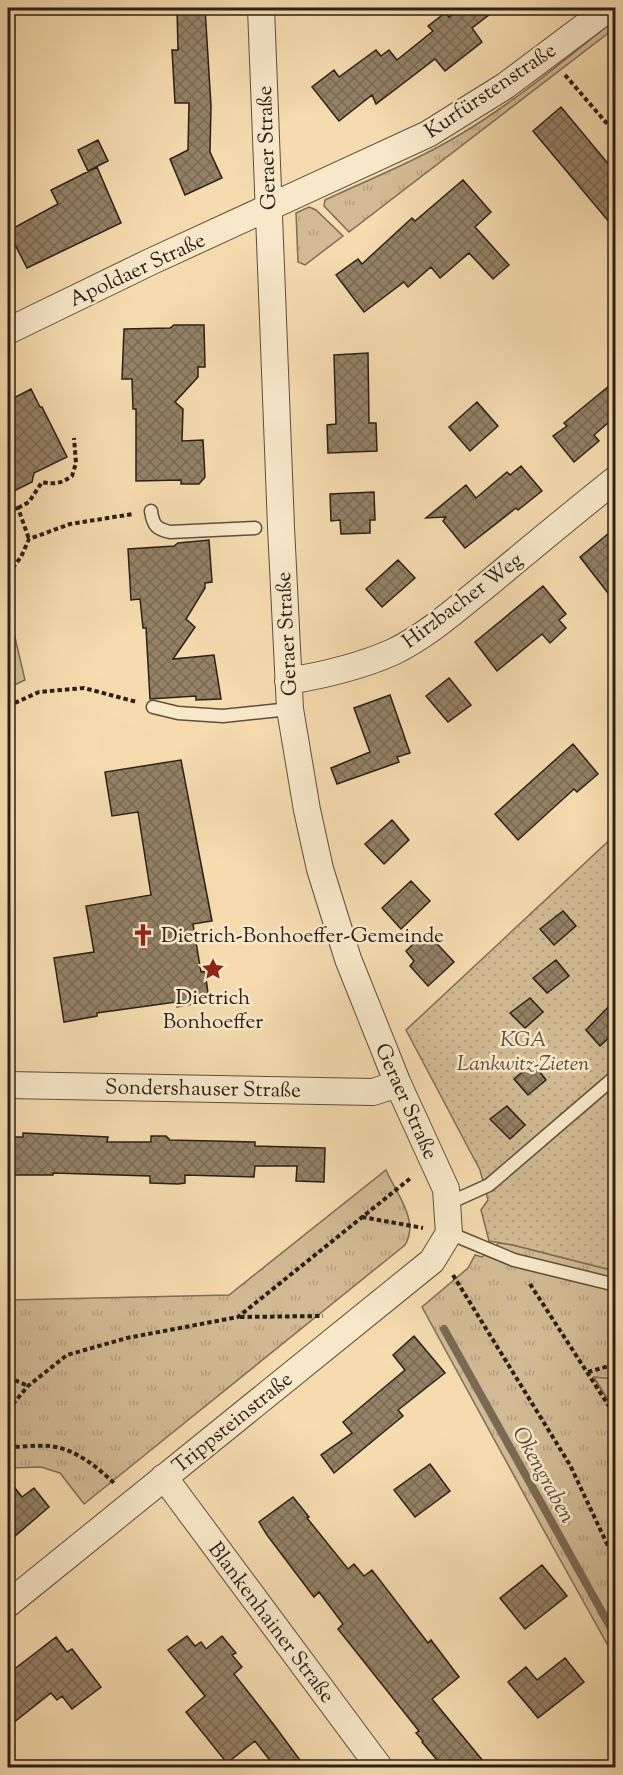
<svg xmlns="http://www.w3.org/2000/svg" width="623" height="1775" font-family="'Sorts Mill Goudy',serif">
  <defs>
    <pattern id="grass-tufts" width="24" height="20" patternUnits="userSpaceOnUse" patternTransform="scale(1.5)"><rect width="24" height="20" fill="#d2bb94"/><path d="M3 7l-1-3M5 7V3M7 7l1-3M15 17l-1-3M17 17v-4M19 17l1-3" fill="none" stroke="#b4a07f"/></pattern>
    <pattern id="garden-dots" width="8" height="8" patternUnits="userSpaceOnUse" patternTransform="scale(1.5)"><rect width="8" height="8" fill="#d2bb94"/><path d="M2 2h.1M6 6h.1" fill="none" stroke="#b4a07f" stroke-width="1.8" stroke-linecap="round"/></pattern>
    <pattern id="building-cross-hatch" width="8" height="8" patternUnits="userSpaceOnUse" patternTransform="scale(1.5)"><rect width="8" height="8" fill="#948166"/><path d="M0 0l8 8M0 8l8-8" fill="none" stroke="#796953"/></pattern>
  </defs>
  <rect width="100%" height="100%" fill="#f5dbae"/>
  <filter id="stains"><feTurbulence type="fractalNoise" baseFrequency=".00333" numOctaves="4"/><feColorMatrix values="0 0 0 0 .2 0 0 0 0 .09 0 0 0 0 .02 0 0 0 .5 -.17"/></filter>
  <radialGradient id="worn" r=".72"><stop offset=".6" stop-color="#630" stop-opacity="0"/><stop offset="1" stop-color="#630" stop-opacity=".3"/></radialGradient>
  <path fill="url(#grass-tufts)" stroke="#7e6e56" stroke-width="1.5" d="M615 20V28L349 232 324 206 325 200C370 179 418 160 461 134 516 101 565 59 615 20Z
    M309 207 316 210 343 236 305 265 298 262 296 213Z
    M386 1170C396 1193 420 1221 405 1245L84 1504 60 1473 41 1467 8 1468V1300L229 1295Z
    M499 1243 513 1245 615 1271V1379L594 1378 615 1411V1658L548 1538 422 1307 468 1268 475 1255 482 1257Z"/>
  <path fill="url(#garden-dots)" stroke="#7e6e56" stroke-width="1.5" d="M615 835V1271L513 1245 489 1241 481 1210 488 1200 480 1170 406 1030Z"/>
  <path fill="#d2bb94" stroke="#7e6e56" stroke-width="1.5" d="M10 616 25 680 8 688V617Z
    M594 1377 615 1379V1411Z"/>
  <g fill="none" stroke-linecap="round" stroke-linejoin="round">
    <path stroke="#7a6a53" stroke-width="8" d="M444 1329 616 1637"/>
  </g>
  <path fill="url(#building-cross-hatch)" stroke="#2a2018" stroke-width="1.5" d="M177 8H205L211 106 210 152 222 178 185 195 170 159 188 150 189 103H175L172 50H178Z
    M461 8H498L472 28 482 42 445 71 435 59 376 104 372 95 339 121 312 87 334 70 339 77 376 50 381 56 389 50 397 60 433 31 428 26 445 13 449 17Z
    M561 107 615 172V229L533 131Z
    M98 140 108 161 88 171 78 150Z
    M97 167 121 223 27 268 8 231 58 204 51 190Z
    M463 180 491 212 475 227 509 265 493 279 469 253 440 278 431 267 408 287 404 282 364 312 336 275 358 259 362 264 412 218 415 221Z
    M174 325H204L205 367H198V377L175 402 183 409 182 441 203 440 205 477 199 484H181V480L136 481V409H133L132 379H122L124 329 170 328Z
    M368 353 369 423H376L377 451 328 453 327 425 336 424 334 355Z
    M615 381V417L594 435 599 441 574 462 553 436 567 426 564 423Z
    M31 389 40 407H42L67 457 34 473 32 482 14 491 8 477V401Z
    M477 402 498 426 470 451 449 427Z
    M521 466 542 491 518 510 516 508 465 548 443 521 446 517 426 518 466 485 476 498 507 472 510 475Z
    M374 492 375 520H370V533L341 534 340 520 331 521 330 494Z
    M615 528V602L580 557Z
    M209 540 212 582 205 583V588L186 619 195 627 173 659 214 655 221 699 196 700V696L150 699 146 628H143L140 599 131 600 128 549 174 546 178 543Z
    M398 560 415 578 382 607 366 589Z
    M543 586 566 614 559 620 566 628 550 643 542 634 497 671 475 642Z
    M449 678 471 705 448 722 426 696Z
    M390 695 410 753 397 757 399 762 337 784 331 768 370 752 354 708Z
    M573 744 598 774 577 792 574 789 518 840 495 814Z
    M181 760 212 921 193 924 201 972 205 971 209 1001 177 1007 176 1002 97 1013V1016L64 1022 54 958 94 952 86 906 151 895 138 812 112 816 105 772Z
    M392 820 409 840 384 864 365 844Z
    M411 881 430 901 401 929 382 908Z
    M563 911 576 926 554 945 540 929Z
    M426 932 454 962 428 986 410 966 414 961 406 951Z
    M556 960 569 976 547 993 533 978Z
    M530 998 543 1012 525 1028 510 1013Z
    M615 1000V1032L600 1046 586 1030Z
    M533 1063 546 1080 528 1095 514 1079Z
    M507 1106 525 1125 510 1139 490 1119Z
    M23 1133 108 1137 107 1142H151V1136H166L170 1140 255 1142V1146L325 1148 324 1182 296 1181 297 1166H255L254 1177 185 1175V1183L178 1184 150 1183V1176L53 1173V1175H8L9 1137H23Z
    M414 1336 445 1373 398 1410 403 1416 334 1473 321 1455 352 1433 343 1422 405 1370 393 1355Z
    M430 1464 450 1491 415 1517 394 1490Z
    M8 1479 22 1497 34 1488 49 1507 8 1542Z
    M293 1497 309 1517 307 1518 348 1569 354 1564 364 1576 372 1570 428 1643 431 1640 459 1677 432 1699 488 1767H443L422 1742 423 1741 416 1733 419 1731 338 1629 343 1624 319 1592 314 1597 267 1535 259 1522Z
    M542 1565 567 1596 525 1629 500 1598Z
    M187 1636 195 1646 201 1642 206 1649 222 1636 236 1653 232 1655 242 1667 234 1674 274 1725 305 1767H275L255 1741 227 1763 186 1712 205 1696 168 1650Z
    M56 1637 67 1652 72 1649 101 1687 72 1709 62 1696 57 1700 51 1693 8 1727V1674Z
    M565 1658 584 1682 538 1718 508 1682 526 1667 537 1680Z"/>
  <g fill="none" stroke-linecap="round" stroke-linejoin="round">
    <g stroke="#5d4f3e" stroke-width="15">
      <path id="service" d="M151 511C153 526 157 529 170 532L255 528
        M153 707 178 713 223 716 290 709
        M449 1203 489 1185 616 1076
        M449 1233 514 1260 616 1285"/>
    </g>
    <g stroke="#5d4f3e" stroke-width="28">
      <path id="minor" d="M8 331 150 262 428 134 505 86 609 8
        M288 681C325 675 359 667 393 652 428 635 459 607 489 583 531 548 573 513 616 479
        M8 1085 373 1092 398 1084
        M164 1477 380 1768
        M8 1604 432 1261 449 1233 446 1189 398 1084 348 959 320 869 307 810 290 709 281 527 261 8"/>
    </g>
    <path stroke="#2a2018" stroke-width="4" stroke-dasharray="4.5 3" stroke-linecap="butt" d="M565 75 616 134
      M18 508 29 502 42 482C55 485 62 483 72 476L76 463 74 438
      M8 511 18 508 29 539
      M8 574 21 557 29 539 70 524 133 514
      M8 706 39 692 84 688 137 702
      M362 1217 423 1228
      M453 1275 570 1465 616 1563
      M530 1284 616 1417
      M240 1317 323 1316
      M588 1372 616 1364
      M8 1377 28 1386
      M8 1410 28 1386 67 1355 127 1338 238 1317 412 1177
      M8 1447C21 1447 37 1445 50 1446 76 1449 97 1467 115 1484"/>
    <use href="#service" stroke="#f8e8ca" stroke-width="12"/>
    <use href="#minor" stroke="#f8e8ca" stroke-width="26"/>
  </g>
  <defs>
    <g id="church-bare" transform="scale(1.8)"><path d="M-1.2-6h2.4v3.5h3.3v2.4h-3.3V6h-2.4V-.1h-3.3v-2.4h3.3Z" fill="#8f2418" stroke="#f8e8ca" stroke-width="2.5" paint-order="stroke"/></g>
    <g id="sight-bare" transform="scale(1.8)"><path d="M0-6L1.8-2.2L6-1.7L2.9 1.2L3.7 5.4L0 3.3L-3.7 5.4L-2.9 1.2L-6-1.7L-1.8-2.2Z" fill="#8f2418" stroke="#f8e8ca" stroke-width="2.5" paint-order="stroke"/></g>
  </defs>
  <g fill-rule="evenodd">
    <use href="#church-bare" x="143" y="935"/>
    <use href="#sight-bare" x="213" y="969"/>
  </g>
  <g text-anchor="middle" stroke-width="5" stroke-linejoin="round" paint-order="stroke">
    <g font-size="21" fill="#2a2018" stroke="#f8e8ca">
      <text transform="translate(490 90) rotate(-34)" y="7">Kurfürstenstraße</text>
      <text transform="translate(266 148) rotate(-92)" y="7">Geraer Straße</text>
      <text transform="translate(137 269) rotate(-25)" y="7">Apoldaer Straße</text>
      <text transform="translate(462 600) rotate(-37)" y="7">Hirzbacher Weg</text>
      <text transform="translate(286 634) rotate(-93)" y="7">Geraer Straße</text>
      <text transform="translate(203 1088) rotate(1)" y="7">Sondershauser Straße</text>
      <text transform="translate(407 1101) rotate(66)" y="7">Geraer Straße</text>
      <text transform="translate(232 1422) rotate(-39)" y="7">Trippsteinstraße</text>
      <text transform="translate(272 1622) rotate(53)" y="7">Blankenhainer Straße</text>
    </g>
    <g font-size="21" fill="#2a2018" stroke="#f8e8ca" text-anchor="start">
      <text x="161" y="942">Dietrich-Bonhoeffer-Gemeinde</text>
      <text x="213" y="1004" text-anchor="middle">Dietrich<tspan x="213" dy="24">Bonhoeffer</tspan></text>
    </g>
    <g font-size="21" font-style="italic" fill="#5c4e3d" stroke="#f8e8ca">
      <text x="523" y="1046">KGA<tspan x="523" dy="24">Lankwitz-Zieten</tspan></text>
    </g>
    <g font-size="22" font-style="italic" fill="#594b3b" stroke="#f8e8ca">
      <text transform="translate(545 1474) rotate(61)" y="8">Okengraben</text>
    </g>
  </g>
  <rect width="623" height="1775" fill="none" stroke="#f5dbae" stroke-width="30"/>
  <rect x="9" y="9" width="605" height="1757" fill="none" stroke="#2a2018" stroke-width="3"/>
  <rect x="15" y="15" width="593" height="1745" fill="none" stroke="#2a2018" stroke-width="1.5"/>
  <rect width="100%" height="100%" filter="url(#stains)"/>
  <rect width="100%" height="100%" fill="url(#worn)"/>
</svg>
